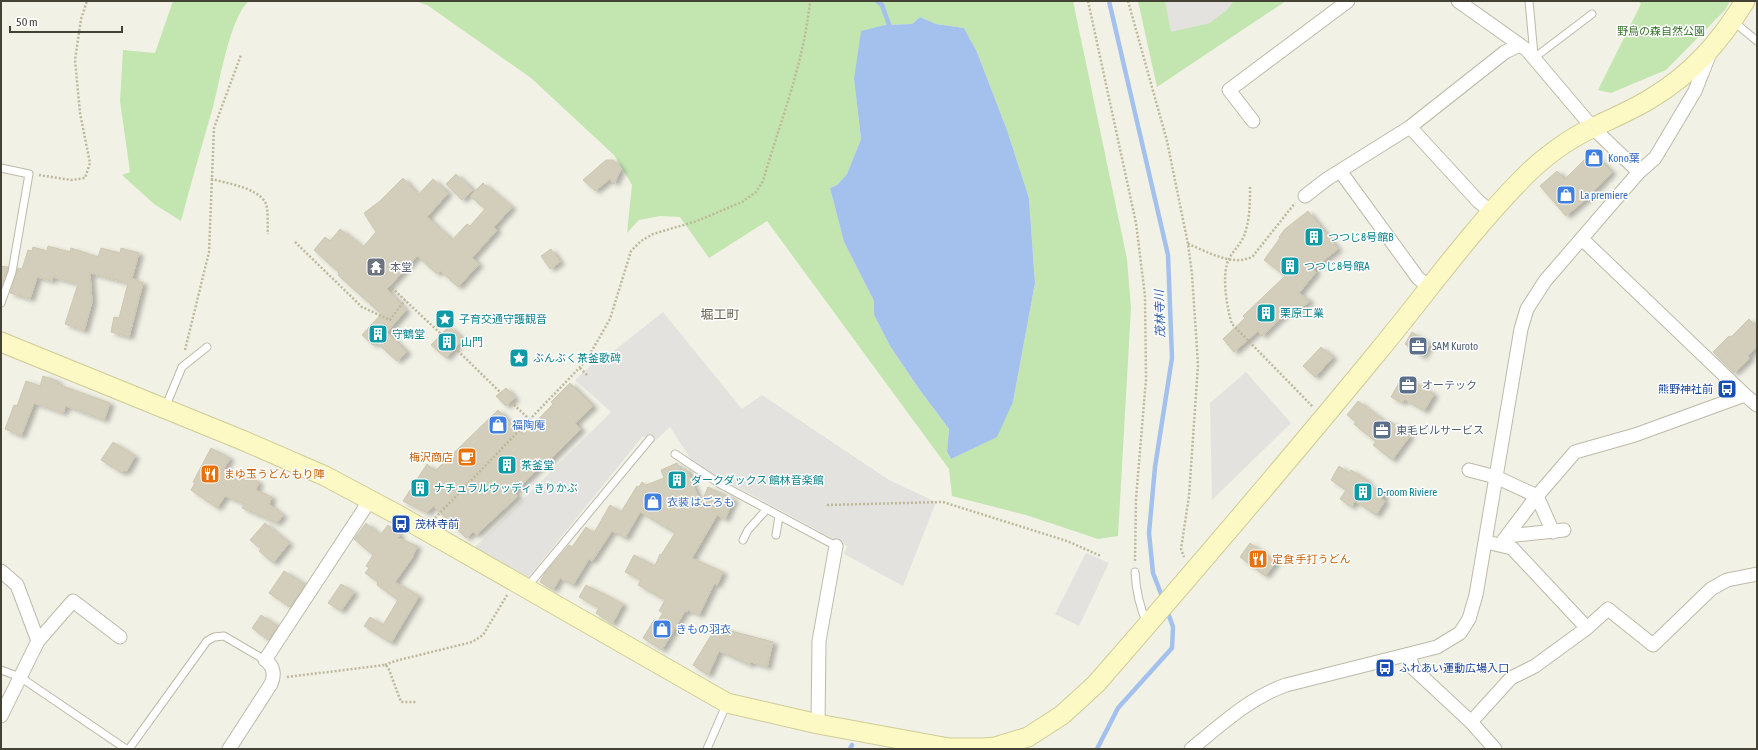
<svg xmlns="http://www.w3.org/2000/svg" width="1758" height="750" font-family="'Asap Condensed','Noto Sans JP',sans-serif">
  <defs>
    <filter id="shadow"><feDropShadow dx="4.5" dy="2.5" stdDeviation="2" flood-color="#0004"/></filter>
  </defs>
  <rect width="100%" height="100%" fill="#f2f1e6"/>
  <path fill="#c3e5b0" fill-rule="evenodd" d="M173 1H249C230 17 220 81 213 107 202 145 191 183 181 221L154 204 122 175 130 172 120 101 123 50 155 53Z
    M415 1H1073L1127 259 1131 308 1118 536 1098 539 1026 515 952 496 949 469 767 221 709 258 680 217 660 216 639 220 627 233 632 185 614 155 531 78 427 5ZM920 17 936 24 964 28 977 52 1007 130 1029 198 1035 283 1013 402 971 449 951 459 947 453 949 429 919 389 890 346 874 315V301L844 242 830 188 837 185 847 174 861 139 854 79 885 25 912 24Z
    M1138 1H1286L1157 87Z
    M1638 1H1730L1725 10 1666 70 1611 93 1598 90 1641 4Z"/>
  <path fill="#e3e2de" d="M1165 1H1234L1227 10 1210 23 1171 32Z
    M663 312 742 409 762 395 889 480 936 502 903 586 844 554 847 546 694 464 670 427 654 442 643 436 527 579 474 548 611 412 575 380 598 359 601 361Z
    M1246 372 1291 423 1212 500 1210 403Z
    M1086 553 1109 563 1079 626 1055 614Z"/>
  <path fill="#a4c1ed" d="M920 17 936 24 964 28 977 52 1007 130 1029 198 1035 283 1013 402 997 437 951 459 947 452 949 429 919 389 890 346 874 315V301L844 242 830 188 837 185 847 174 861 139 854 79 861 31 885 25 912 24Z"/>
  <g fill="none" stroke-linecap="round" stroke-linejoin="round">
    <path stroke="#a4c1ed" stroke-width="4.5" d="M877 1 882 5 891 30
      M1109 1 1168 255 1172 358 1155 467 1149 533 1153 573 1163 599
      M850 749 852 745
      M1097 749 1118 708 1172 648 1173 627 1167 610"/>
  </g>
  <path fill="#d3cebb" stroke="#cec7af" filter="url(#shadow)" d="M1592 152 1612 172 1586 199 1566 216 1540 186 1557 171 1565 179Z
    M606 160H613L621 169 614 184 610 179 595 191 583 180Z
    M456 174 473 190 462 200 446 184Z
    M403 178 418 195 433 179 448 193 427 217 452 240 467 224 470 226 485 209 470 196 483 183 512 207 494 227 497 230 472 258 479 264 458 287 440 271 437 274 417 256 387 289 406 310 387 332 407 352 397 361 376 342 373 345 362 335 381 314 338 275 339 273 314 250 325 237 330 241 340 229 363 247 376 232 364 213 380 201Z
    M1308 211 1338 249 1313 269 1316 272 1299 293 1310 301 1296 312 1292 307 1262 336 1258 331 1234 352 1223 339 1245 318 1243 316 1285 276 1264 260 1280 238 1279 237 1285 229Z
    M48 246 70 252 71 248 98 257 101 248 120 253 121 248 139 253 132 278 143 283 129 337 111 332 114 317 119 318 128 283 90 273 92 302 84 331 65 324 78 284 53 277 52 281 37 277 30 299 10 293 18 268 22 269 28 250 32 251 33 247 47 251Z
    M551 249 560 262 550 269 541 256Z
    M1 266 8 267 1 288Z
    M1749 319 1757 327V346L1748 356 1750 358 1734 373 1713 352 1729 336 1731 337Z
    M449 326 463 339 446 358 431 345Z
    M1412 332 1430 344 1422 357 1405 344Z
    M1321 347 1333 357 1315 377 1303 366Z
    M43 376 58 381 57 384 110 403 104 420 66 406 63 413 34 403 21 436 5 429 14 405 17 406 26 381 40 386Z
    M1403 376 1434 394 1424 411 1404 399 1402 403 1391 397Z
    M570 383 593 406 575 423 581 429 544 466 543 464 514 492 518 496 476 535 473 532 466 538 433 506 427 513 403 501 427 464 435 471 498 410 523 435 553 404 551 402Z
    M506 388 515 398 506 406 496 396Z
    M1358 401 1388 424 1390 421 1410 436 1392 460 1373 445 1376 442 1354 424 1356 422 1347 415Z
    M113 442 135 456 126 472 124 470 122 473 101 460Z
    M211 448 230 458 223 471 247 481 249 477 259 482 256 490 272 497 269 504 283 515 277 523 242 508 244 504 225 496 217 508 191 490 195 483 193 482Z
    M677 463 680 470 686 468 701 504 708 487 734 499 725 519 717 515 692 558 723 572 717 585 714 584 699 615 688 610 687 612 685 611 662 650 643 638 654 620 657 622 663 613 659 611 665 600 638 585 641 580 625 572 634 555 655 566 660 554 661 555 675 533 640 512 625 538 612 531 592 561 589 559 573 585 560 578 553 590 540 582 545 573 569 545 572 547 586 527 594 533 610 505 621 512 637 486 639 487 642 482 646 485 664 478 661 470Z
    M1339 466 1349 473 1351 470 1368 481 1366 483 1385 495 1381 499 1385 501 1376 515 1355 501 1351 507 1340 499 1346 490 1331 480Z
    M265 523 289 543 273 563 259 551 261 549 250 540Z
    M366 523 380 535 388 525 400 534 398 538 417 546 412 558 395 582 419 596 391 643 364 626 370 617 383 625 398 600 377 585 378 582 365 573 369 568 366 566 373 555 354 539Z
    M1250 543 1276 562 1265 576 1240 557Z
    M284 571 305 584 290 607 269 593Z
    M341 584 354 592 341 611 328 603Z
    M586 585 623 604 612 624 596 613 599 608 579 597Z
    M261 615 278 626 268 640 252 628Z
    M716 627 773 642 767 667 751 662 750 665 719 651 708 675 693 665Z"/>
  <g fill="none" stroke-linecap="round" stroke-linejoin="round">
    <g stroke="#bdbaa9" stroke-width="9">
      <path id="lane" d="M1529 1 1534 55
        M1733 21 1757 41
        M1534 58 1592 14
        M1 168 29 174 12 272 1 303
        M165 408 182 367 207 347
        M675 454 720 484 836 546
        M776 535 779 516
        M743 540 748 530 767 509
        M1135 572C1136 590 1139 606 1147 623
        M527 587 650 439
        M1 670 20 677 126 749
        M129 749 207 641 214 637 224 636 265 660
        M707 749 727 703"/>
    </g>
    <g stroke="#bdbaa9" stroke-width="15">
      <path id="street" d="M1253 121 1229 90 1348 1
        M1410 127 1478 201 1490 211
        M1340 171 1418 278 1430 288
        M1639 172 1655 158 1695 91 1710 53
        M1305 196 1327 179 1410 127 1505 52 1520 45
        M1582 239 1745 395 1757 405
        M1469 470 1496 477 1537 496 1553 532
        M1507 536 1564 530
        M1486 542 1512 548 1587 628 1608 609 1653 645 1711 589 1727 580 1757 574
        M1500 545 1537 496 1575 452 1635 435 1745 395
        M1 571 17 585 38 641 1 716
        M38 641 73 601 120 637
        M1409 655 1413 668 1471 722 1495 749
        M1471 722 1511 678 1535 666 1587 628
        M818 724 819 641 836 546
        M229 749 271 684C275 675 274 666 265 660L370 500
        M1191 749C1221 725 1249 698 1286 685L1437 647 1460 633 1469 619 1476 595 1521 329 1527 309 1545 281 1639 172 1593 128 1527 50 1458 1"/>
    </g>
    <g stroke="#d0cc97" stroke-width="21">
      <path id="secondary" d="M1 342 242 440 325 476 400 516 727 703 818 724 949 748H984L995 747 1028 737 1062 715 1096 684C1191 575 1285 465 1377 353 1425 295 1469 233 1521 180 1541 159 1568 139 1594 127 1613 118 1632 110 1650 99 1692 74 1720 42 1745 1"/>
    </g>
    <path stroke="#beb89a" stroke-width="2.5" stroke-dasharray="2 2" stroke-linecap="butt" d="M1088 1 1136 223 1145 296 1146 379 1136 499 1135 561
      M1128 1 1167 141 1188 244 1192 274 1198 365 1189 496 1181 549 1184 557
      M39 175 71 180 85 178 90 163 80 113 75 60 81 19 87 1
      M211 179C227 183 257 188 265 202 269 208 267 226 268 234
      M1250 187C1250 203 1250 220 1244 236 1240 245 1233 251 1229 259 1221 274 1227 309 1232 324L1313 407
      M295 242 362 307 390 320 405 300
      M1188 244C1207 251 1233 268 1253 256L1295 203
      M392 288 441 334
      M455 348 501 393
      M185 350 209 252 214 128 241 55
      M580 368 587 375
      M511 402 529 419
      M827 505 943 502 1067 541 1101 556
      M435 518 586 361 610 319 631 251 641 241 653 234 697 221 742 202 756 192 763 181C780 122 804 63 810 1
      M385 665 395 661 472 642 483 635 507 595
      M287 677 385 665 388 667 401 702H417"/>
    <use href="#lane" stroke="#fff" stroke-width="7"/>
    <use href="#street" stroke="#fff" stroke-width="13"/>
    <use href="#secondary" stroke="#fcf9c5" stroke-width="19"/>
  </g>
  <defs>
    <g id="shop-square" transform="scale(1)"><rect x="-9" y="-9" width="18" height="18" rx="4" fill="#3f7fe0" stroke="#fff"/><path d="M-5-2.5h2.3a2.7 3.5 0 0 1 5.4 0H5L5.5 6h-11ZM-1.5-2.5h3a1.5 2.3 0 0 0-3 0Z" fill="#fff"/></g>
    <g id="building-square" transform="scale(1)"><rect x="-9" y="-9" width="18" height="18" rx="4" fill="#0f9aa8" stroke="#fff"/><path d="M-4-6H4V6H1V3H-1V6H-4ZM-2.5-4.3h1.7v1.8h-1.7ZM.8-4.3h1.7v1.8H.8ZM-2.5-1h1.7V.8h-1.7ZM.8-1h1.7V.8H.8Z" fill="#fff"/></g>
    <g id="temple-square" transform="scale(1)"><rect x="-9" y="-9" width="18" height="18" rx="4" fill="#6b7280" stroke="#fff"/><path d="M0-6L5-2H3V0L6.5 2.5H4V6H1.5V3h-3V6H-4V2.5H-6.5L-3 0V-2H-5Z" fill="#fff"/></g>
    <g id="sight-square" transform="scale(1)"><rect x="-9" y="-9" width="18" height="18" rx="4" fill="#0f9aa8" stroke="#fff"/><path d="M0-6L1.8-2.2L6-1.7L2.9 1.2L3.7 5.4L0 3.3L-3.7 5.4L-2.9 1.2L-6-1.7L-1.8-2.2Z" fill="#fff"/></g>
    <g id="office-square" transform="scale(1)"><rect x="-9" y="-9" width="18" height="18" rx="4" fill="#5c6f8a" stroke="#fff"/><path d="M-6-3h4V-5.5h4V-3h4V5H-6ZM-1-4.5V-3h2v-1.5ZM-6 0V1H6V0Z" fill="#fff"/></g>
    <g id="bus-square" transform="scale(1)"><rect x="-9" y="-9" width="18" height="18" rx="4" fill="#1a4fb4" stroke="#fff"/><path d="M-5-6H5V4H4V6H2V4H-2V6H-4V4H-5ZM-3.5-4V0h7V-4ZM-3.5 1.2v1.5H-2V1.2ZM2 1.2v1.5H3.5V1.2Z" fill="#fff"/></g>
    <g id="cafe-square" transform="scale(1)"><rect x="-9" y="-9" width="18" height="18" rx="4" fill="#e8710a" stroke="#fff"/><path d="M-5.5-4.5H6V0H3Q3 3.5 0 3.5H-2.5Q-5.5 3.5-5.5 0ZM3-3.2v2h1.7v-2ZM-6 4.5H4V6H-6Z" fill="#fff"/></g>
    <g id="restaurant-square" transform="scale(1)"><rect x="-9" y="-9" width="18" height="18" rx="4" fill="#e8710a" stroke="#fff"/><path d="M-5-6h1v4h1v-4h1v4h1v-4h1v5L-1.5 .5V6h-2V.5L-5-1ZM5-6V6H3V1.5H1.5Q1.5-4 5-6Z" fill="#fff"/></g>
  </defs>
  <g fill-rule="evenodd">
    <use href="#shop-square" x="1594" y="158"/>
    <use href="#shop-square" x="1566" y="195"/>
    <use href="#building-square" x="1314" y="237"/>
    <use href="#building-square" x="1290" y="266"/>
    <use href="#temple-square" x="376" y="267"/>
    <use href="#building-square" x="1266" y="313"/>
    <use href="#sight-square" x="445" y="319"/>
    <use href="#building-square" x="378" y="334"/>
    <use href="#building-square" x="447" y="342"/>
    <use href="#office-square" x="1418" y="346"/>
    <use href="#sight-square" x="519" y="358"/>
    <use href="#office-square" x="1408" y="385"/>
    <use href="#bus-square" x="1727" y="389"/>
    <use href="#shop-square" x="498" y="425"/>
    <use href="#office-square" x="1382" y="430"/>
    <use href="#cafe-square" x="467" y="457"/>
    <use href="#building-square" x="507" y="465"/>
    <use href="#restaurant-square" x="210" y="474"/>
    <use href="#building-square" x="677" y="480"/>
    <use href="#building-square" x="420" y="488"/>
    <use href="#building-square" x="1363" y="492"/>
    <use href="#shop-square" x="653" y="502"/>
    <use href="#bus-square" x="401" y="524"/>
    <use href="#restaurant-square" x="1258" y="559"/>
    <use href="#shop-square" x="662" y="629"/>
    <use href="#bus-square" x="1385" y="668"/>
  </g>
  <g text-anchor="middle" stroke-width="3" stroke-linejoin="round" paint-order="stroke">
    <g font-size="11" fill="#39732b" stroke="#fff">
      <text x="1661" y="35">野鳥の森自然公園</text>
    </g>
    <g font-size="11" fill="#366cbe" stroke="#fff" text-anchor="start">
      <text x="1608" y="162">Kono葉</text>
      <text x="1580" y="199">La premiere</text>
      <text x="512" y="429">福陶庵</text>
      <text x="667" y="506">衣装 はごろも</text>
      <text x="676" y="633">きもの羽衣</text>
    </g>
    <g font-size="11" fill="#0d838f" stroke="#fff" text-anchor="start">
      <text x="1328" y="241">つつじ8号館B</text>
      <text x="1304" y="270">つつじ8号館A</text>
      <text x="1280" y="317">栗原工業</text>
      <text x="459" y="323">子育交通守護観音</text>
      <text x="392" y="338">守鶴堂</text>
      <text x="461" y="346">山門</text>
      <text x="533" y="362">ぶんぶく茶釜歌碑</text>
      <text x="521" y="469">茶釜堂</text>
      <text x="691" y="484">ダークダックス 館林音楽館</text>
      <text x="434" y="492">ナチュラルウッディ きりかぶ</text>
      <text x="1377" y="496">D-room Riviere</text>
    </g>
    <g font-size="11" fill="#5b616d" stroke="#fff" text-anchor="start">
      <text x="390" y="271">本堂</text>
    </g>
    <g font-size="11" fill="#4e5e75" stroke="#fff" text-anchor="start">
      <text x="1432" y="350">SAM Kuroto</text>
      <text x="1422" y="389">オーテック</text>
      <text x="1396" y="434">東毛ビルサービス</text>
    </g>
    <g font-size="11" fill="#164399" stroke="#fff" text-anchor="start">
      <text x="1713" y="393" text-anchor="end">熊野神社前</text>
      <text x="415" y="528">茂林寺前</text>
      <text x="1399" y="672">ふれあい運動広場入口</text>
    </g>
    <g font-size="11" fill="#c56008" stroke="#fff" text-anchor="start">
      <text x="453" y="461" text-anchor="end">梅沢商店</text>
      <text x="224" y="478">まゆ玉うどん もり陣</text>
      <text x="1272" y="563">定食 手打うどん</text>
    </g>
    <g font-size="12" font-style="italic" fill="#3362ab" stroke="#fff">
      <text transform="translate(1160 314) rotate(-92)" y="4">茂林寺川</text>
    </g>
    <g font-size="13" fill="#67614d" stroke="#fff">
      <text x="720" y="319">堀工町</text>
    </g>
  </g>
  <rect width="1758" height="750" fill="none" stroke="#444135" stroke-width="4"/>
  <path d="M10 26v6h112v-6" fill="none" stroke="#444135" stroke-width="2"/>
  <text x="16" y="26" font-size="12" fill="#444135" stroke="#ffffff" stroke-width="3" paint-order="stroke">50 m</text>
</svg>
